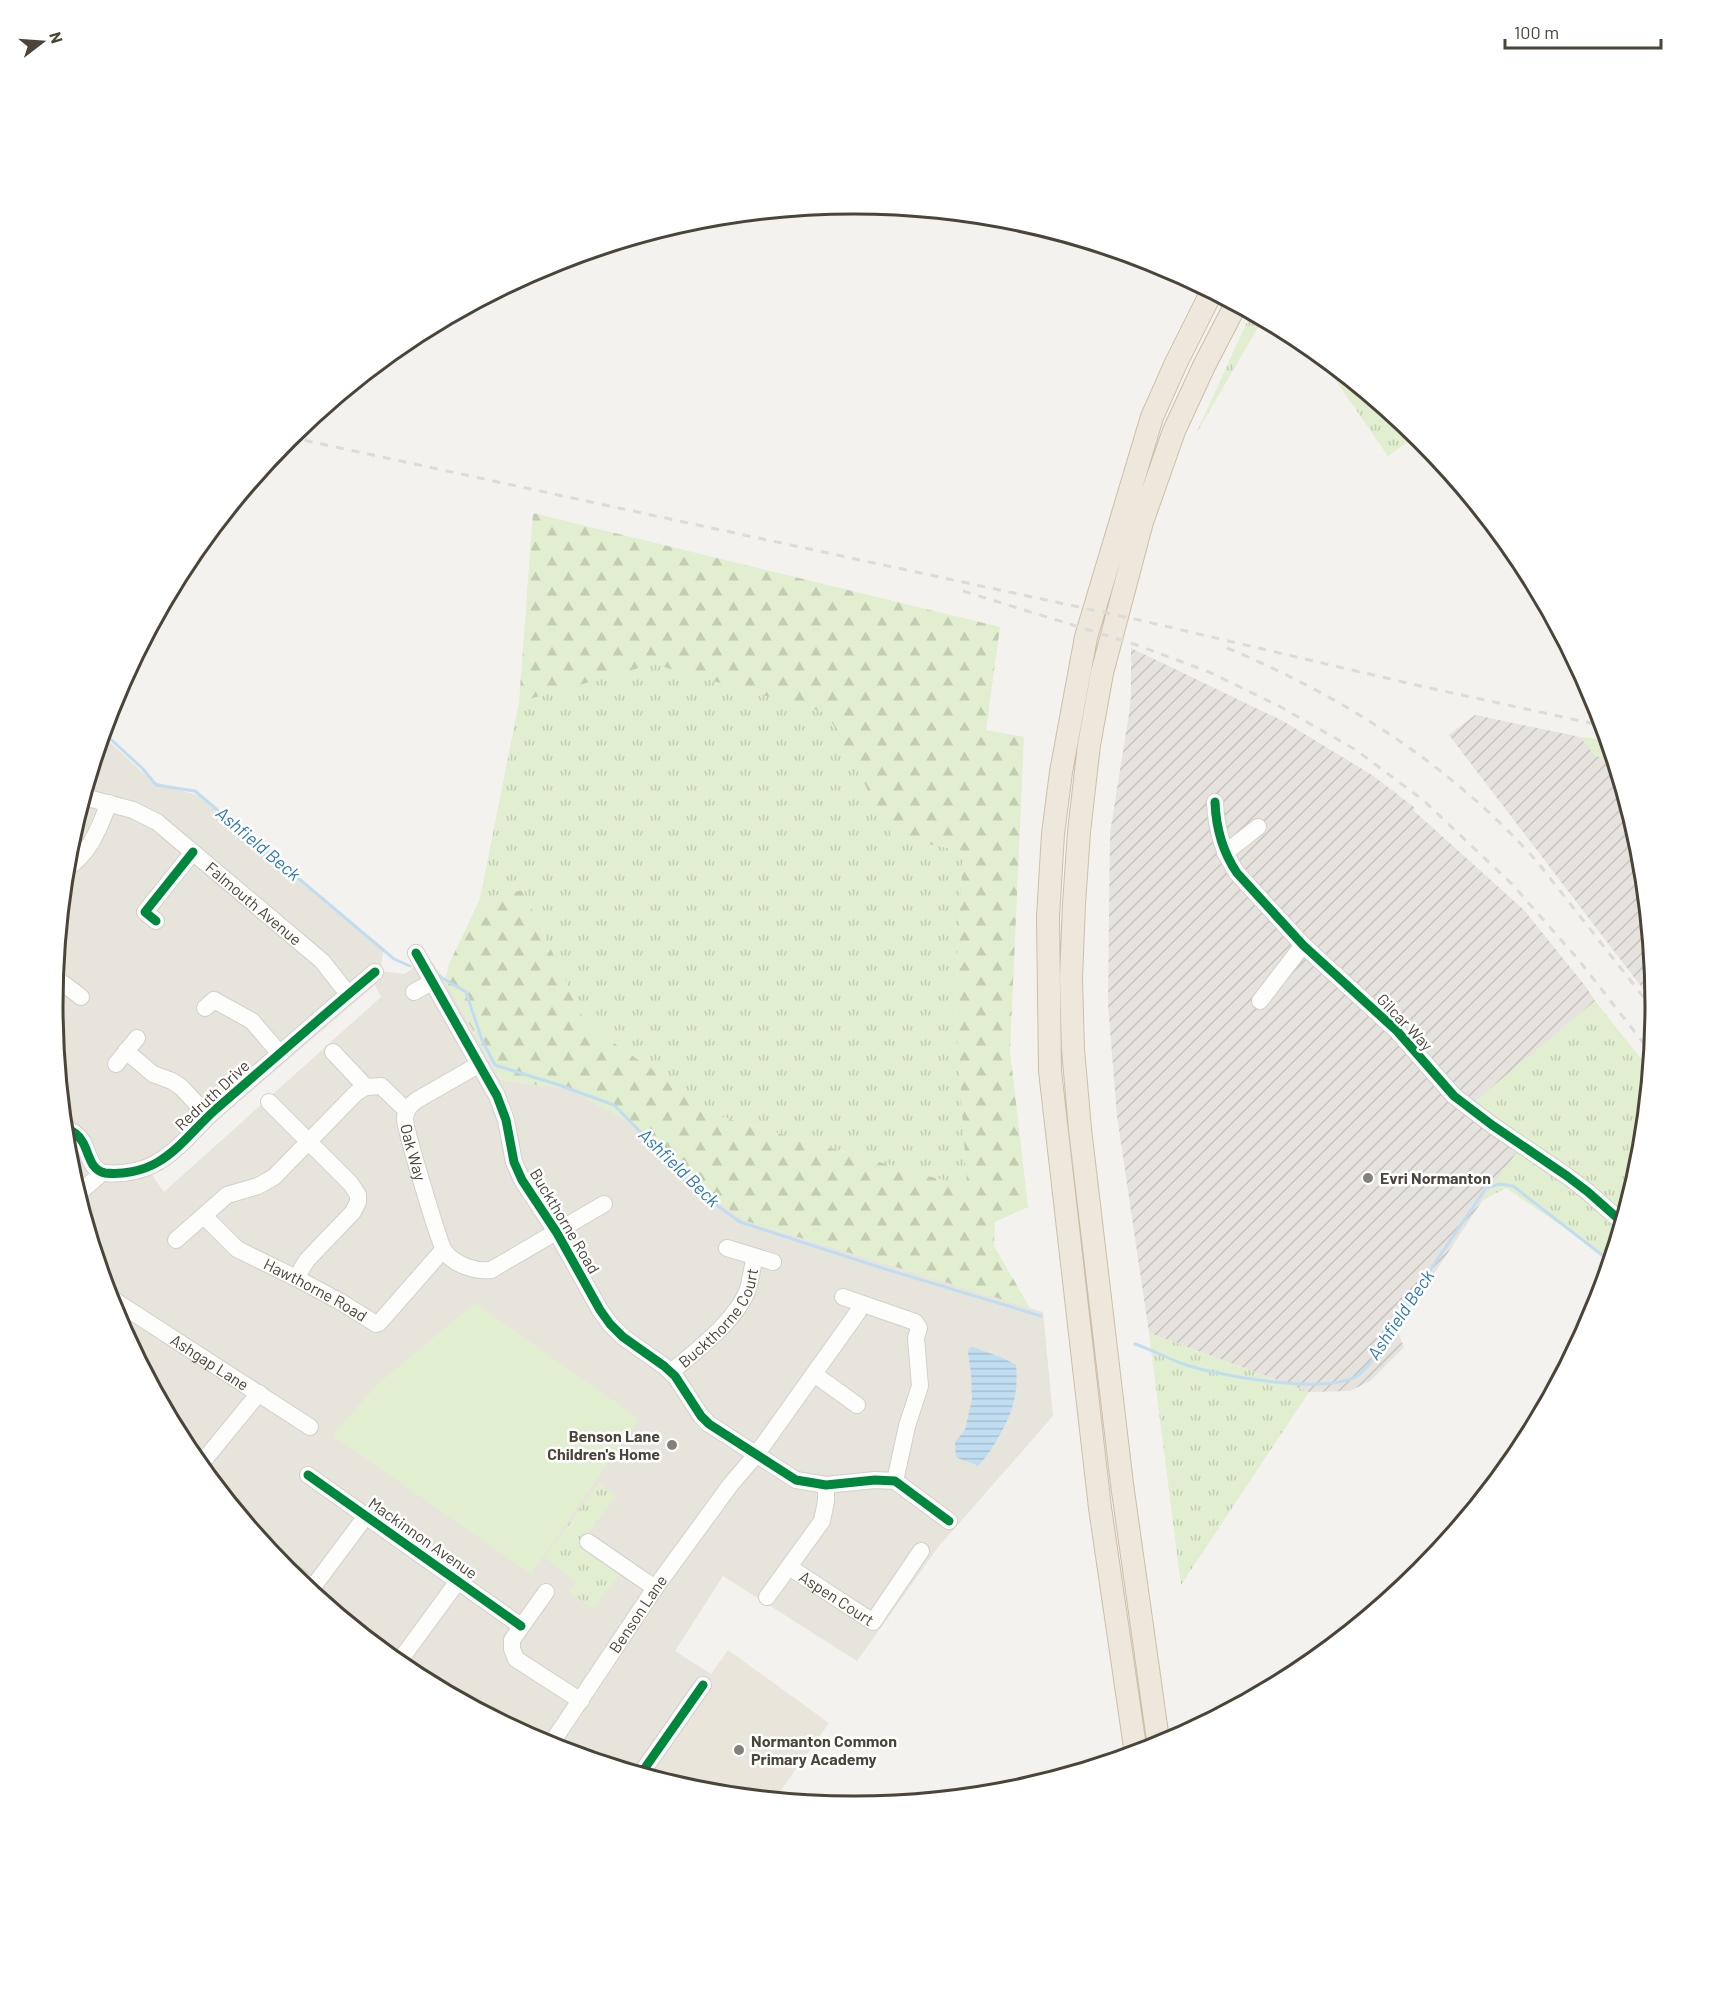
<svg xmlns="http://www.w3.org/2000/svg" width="1709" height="2011" font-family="Barlow,sans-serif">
  <defs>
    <pattern id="industrial-furrows" width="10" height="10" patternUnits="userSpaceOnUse" patternTransform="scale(1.5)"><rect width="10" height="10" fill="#e6e2de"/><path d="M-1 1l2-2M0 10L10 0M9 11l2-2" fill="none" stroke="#c7c3bf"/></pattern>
    <pattern id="grass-tufts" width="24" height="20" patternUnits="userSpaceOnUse" patternTransform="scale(1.5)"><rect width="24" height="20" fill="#e1eecf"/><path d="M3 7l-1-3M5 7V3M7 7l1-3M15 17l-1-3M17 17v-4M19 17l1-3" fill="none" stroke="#c3cdb2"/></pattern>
    <pattern id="forest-firs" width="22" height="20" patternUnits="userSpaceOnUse" patternTransform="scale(1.5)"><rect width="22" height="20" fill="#e1eecf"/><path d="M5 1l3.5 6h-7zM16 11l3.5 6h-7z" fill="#c3cdb2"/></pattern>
    <pattern id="water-rules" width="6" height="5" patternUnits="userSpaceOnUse" patternTransform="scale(1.5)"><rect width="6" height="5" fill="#c0ddf1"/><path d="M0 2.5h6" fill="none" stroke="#a6bfcf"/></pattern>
  </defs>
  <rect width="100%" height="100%" fill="#f4f2ee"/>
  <path fill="#e7e4dc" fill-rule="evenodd" d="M102 735 152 781 203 797 383 950 381 971 404 974 411 970 414 965 408 953 421 947 445 980 501 1080 570 1089 632 1124 687 1180 746 1221 1043 1312 1053 1416 939 1546 857 1661 723 1576 675 1651 711 1674 717 1682 649 1777 547 1746 409 1672 287 1572 187 1451 113 1312 68 1162 53 1005 68 849ZM375 985 381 997 164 1192 150 1172 198 1137Z"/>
  <path fill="url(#industrial-furrows)" d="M1131 648 1283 721 1372 775 1414 807 1413 810 1524 910 1586 987 1595 1001 1469 1107 1522 1145 1482 1201 1397 1330 1404 1347 1370 1381 1350 1391 1309 1392 1149 1333 1117 1116 1108 1004 1110 833 1129 714 1131 697Z
    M1475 715 1580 737 1596 756 1614 760 1641 849 1656 1006 1449 735Z"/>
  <path fill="#eae5da" d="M728 1650 829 1723 774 1800 698 1792 649 1777 716 1682 711 1674Z"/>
  <path fill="url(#grass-tufts)" d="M1251 313 1263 319 1196 434Z
    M1316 352 1418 435 1388 456Z
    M653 663 828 713 893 837 963 851 955 1003 967 1187 722 1117 586 1024 523 890 480 899 519 702Z
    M1580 737 1608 740 1614 760 1596 756Z
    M1595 1001 1650 1070 1641 1162 1611 1260 1506 1188 1482 1201 1522 1145 1468 1107Z
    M1149 1333 1309 1392 1181 1585Z
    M599 1483 616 1496 580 1544 619 1575 593 1609 569 1591 576 1581 544 1557Z"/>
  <path fill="url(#forest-firs)" d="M533 513 1000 627 986 730 1024 737 1010 1051 1028 1207 995 1222 994 1246 1030 1308 746 1221 687 1180 632 1124 570 1089 501 1080 445 980 449 964 480 899 523 890 586 1024 722 1117 967 1187 955 1003 963 851 893 837 827 713 653 664 519 702Z"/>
  <path fill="#e1eecf" d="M475 1303 639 1419 531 1574 332 1435 379 1383Z"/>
  <path fill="url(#water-rules)" d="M973 1347 1003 1358 1016 1365C1019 1396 1011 1417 995 1443 990 1451 985 1459 978 1466 970 1461 964 1462 956 1457L955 1442 965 1430 972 1399 971 1373 968 1353 969 1348Z"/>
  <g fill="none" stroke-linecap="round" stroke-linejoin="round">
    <path stroke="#c0ddf1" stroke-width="3" d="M103 732 143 769 156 785 195 791 394 959 410 966
      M439 976 466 992 482 1040 495 1065 559 1085 614 1105 704 1196 740 1222 882 1268 1041 1316
      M1135 1344C1152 1350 1169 1359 1186 1365 1221 1376 1324 1395 1357 1376 1373 1366 1393 1326 1404 1309 1431 1268 1459 1228 1486 1188L1500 1184 1513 1186 1611 1262"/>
    <g stroke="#d2d0cb" stroke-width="18">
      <g id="minor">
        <path id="s1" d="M84 797 133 810 157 822 322 961 348 994"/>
        <path d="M1215 802C1216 829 1222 851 1237 873L1303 945 1397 1031 1454 1096 1492 1125 1567 1176 1588 1192 1623 1223"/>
        <path d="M1225 853 1258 827"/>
        <path d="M66 869C91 852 98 830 109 803"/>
        <path d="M156 921 145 912 193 852"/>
        <path d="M416 953 497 1096 506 1120 514 1162 522 1180 557 1233 600 1310 610 1324 623 1337 664 1366 675 1376 701 1416 709 1424 796 1480 826 1485 875 1480 895 1481 949 1521"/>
        <path d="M414 992 432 982"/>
        <path d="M54 993 64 984 81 997"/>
        <path d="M1260 1001 1303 945"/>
        <path d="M205 1008 214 1000 252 1021 280 1054"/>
        <path d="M126 1051 153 1074 172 1081 181 1087 208 1116"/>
        <path d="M333 1052 366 1087"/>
        <path d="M116 1064 137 1038"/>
        <path id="s2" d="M478 1065 417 1100C410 1105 405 1111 405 1119 405 1129 440 1246 445 1252 455 1265 476 1272 491 1270L604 1204"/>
        <path d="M269 1102 351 1184 358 1195V1202L353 1212 307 1260 296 1278"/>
        <path d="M64 1127C71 1130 78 1134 82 1141 89 1151 89 1170 105 1173 122 1175 143 1171 158 1162 180 1149 196 1127 215 1110 268 1064 321 1017 375 972"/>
        <path d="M78 1194 102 1173"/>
        <path id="s3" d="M204 1216 237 1249 296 1278 341 1302 376 1324 379 1323 443 1250"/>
        <path d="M176 1240 227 1195 258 1186 274 1177 357 1092 366 1087 381 1086 407 1111"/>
        <path d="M727 1248 773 1262"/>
        <path id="s4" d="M109 1297 310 1427"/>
        <path d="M843 1297 915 1322 919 1328 916 1338 920 1386 907 1426 895 1481"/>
        <path id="s5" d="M671 1372C696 1351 736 1321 748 1289 751 1279 752 1267 755 1257"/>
        <path d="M814 1374 857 1405"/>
        <path d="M200 1465 259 1393"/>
        <path d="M308 1475 521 1626"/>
        <path d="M588 1542 655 1588"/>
        <path d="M278 1561 313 1588"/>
        <path id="s6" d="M789 1567 873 1622 921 1551"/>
        <path d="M310 1591 366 1516"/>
        <path d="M546 1592 512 1640V1649L516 1659 581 1701"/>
        <path d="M767 1597 822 1521 826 1501V1485"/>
        <path d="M398 1663 458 1581"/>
        <path id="s7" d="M549 1747 655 1588 731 1484 756 1455 858 1312 861 1304"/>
        <path d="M640 1775 703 1685"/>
      </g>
    </g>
    <g stroke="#ccbfa9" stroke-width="24">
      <path id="highway" d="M1159 1747 1122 1484 1080 1129 1073 1049 1071 978 1074 904 1079 832 1089 745 1102 673 1142 522 1174 431 1204 366 1236 304
        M1136 1754 1100 1508 1050 1071 1048 917 1053 834 1061 772 1086 637 1152 417 1176 363 1212 291"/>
    </g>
    <use href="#minor" stroke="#fdfdfc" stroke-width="16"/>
    <use href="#highway" stroke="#ede8db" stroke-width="22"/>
    <path stroke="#dbdbda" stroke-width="3" stroke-dasharray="8 8" stroke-linecap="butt" d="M289 437 1139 620 1416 685 1604 726
      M963 591 1134 644 1209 672 1279 706 1356 750 1423 800 1512 884 1577 958 1652 1054
      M1227 648C1345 697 1455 768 1539 864L1656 1013"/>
    <g stroke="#fff" stroke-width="13">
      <path id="cycleway" d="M1215 802C1216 829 1222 851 1237 873L1303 945 1397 1031 1454 1096 1492 1125 1567 1176 1588 1192 1623 1223
        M156 921 145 912 193 852
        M416 953 497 1096 506 1120 514 1162 522 1180 557 1233 600 1310 610 1324 623 1337 664 1366 675 1376 701 1416 709 1424 796 1480 826 1485 875 1480 895 1481 949 1521
        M64 1127C71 1130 78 1134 82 1141 89 1151 89 1170 105 1173 122 1175 143 1171 158 1162 180 1149 196 1127 215 1110 268 1064 321 1017 375 972
        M308 1475 521 1626
        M640 1775 703 1685"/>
    </g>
    <use href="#cycleway" stroke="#00873e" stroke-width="9"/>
  </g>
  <g fill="#868178" stroke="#fff" stroke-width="2">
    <circle cx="1368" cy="1178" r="6"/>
    <circle cx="672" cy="1445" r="6"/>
    <circle cx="739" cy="1750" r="6"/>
  </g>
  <g text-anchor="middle" stroke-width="5" stroke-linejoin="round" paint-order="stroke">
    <g font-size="16" fill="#4b4439" stroke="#fff">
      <text dy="6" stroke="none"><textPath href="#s1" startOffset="204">Falmouth Avenue</textPath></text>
      <text transform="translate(1405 1022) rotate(46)" y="6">Gilcar Way</text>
      <text transform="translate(212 1095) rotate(-43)" y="6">Redruth Drive</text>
      <text dy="6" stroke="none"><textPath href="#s2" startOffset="128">Oak Way</textPath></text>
      <text transform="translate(565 1221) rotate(59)" y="6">Buckthorne Road</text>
      <text dy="6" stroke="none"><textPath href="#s3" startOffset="135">Hawthorne Road</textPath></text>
      <text dy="6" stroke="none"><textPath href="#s5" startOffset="74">Buckthorne Court</textPath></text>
      <text dy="6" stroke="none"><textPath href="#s4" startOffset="120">Ashgap Lane</textPath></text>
      <text transform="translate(423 1538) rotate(35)" y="6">Mackinnon Avenue</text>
      <text dy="6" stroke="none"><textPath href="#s6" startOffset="57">Aspen Court</textPath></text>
      <text dy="6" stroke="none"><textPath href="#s7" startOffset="160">Benson Lane</textPath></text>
    </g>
    <g font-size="16" font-weight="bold" fill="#4b4439" stroke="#fff" text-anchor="start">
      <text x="1380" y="1184">Evri Normanton</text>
      <text x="660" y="1442" text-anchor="end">Benson Lane<tspan x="660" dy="18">Children's Home</tspan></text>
      <text x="751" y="1747">Normanton Common<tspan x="751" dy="18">Primary Academy</tspan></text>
    </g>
    <g font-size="18" font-style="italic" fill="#2e7ab2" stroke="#fff">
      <text transform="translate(258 844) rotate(40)" y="6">Ashfield Beck</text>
      <text transform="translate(679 1168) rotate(44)" y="6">Ashfield Beck</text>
      <text transform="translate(1401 1315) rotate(-56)" y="6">Ashfield Beck</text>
    </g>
  </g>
  <path d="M0 0H1709V2011H0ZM63 1005a791 791 0 1 1 1582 0a791 791 0 1 1-1582 0Z" fill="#fff" fill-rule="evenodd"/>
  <path fill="none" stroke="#4b4439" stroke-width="3" d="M63 1005a791 791 0 1 1 1582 0a791 791 0 1 1-1582 0Z"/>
  <g transform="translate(42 42) rotate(73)" stroke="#ffffff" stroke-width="4.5" paint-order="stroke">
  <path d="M0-4.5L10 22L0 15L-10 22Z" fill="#4b4439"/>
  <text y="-9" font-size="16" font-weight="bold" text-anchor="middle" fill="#4b4439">N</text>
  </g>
  <path d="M1505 39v9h156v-9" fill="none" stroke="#4b4439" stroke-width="3"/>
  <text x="1514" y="39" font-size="18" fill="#4b4439" stroke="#ffffff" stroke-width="4.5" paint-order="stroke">100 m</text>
</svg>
